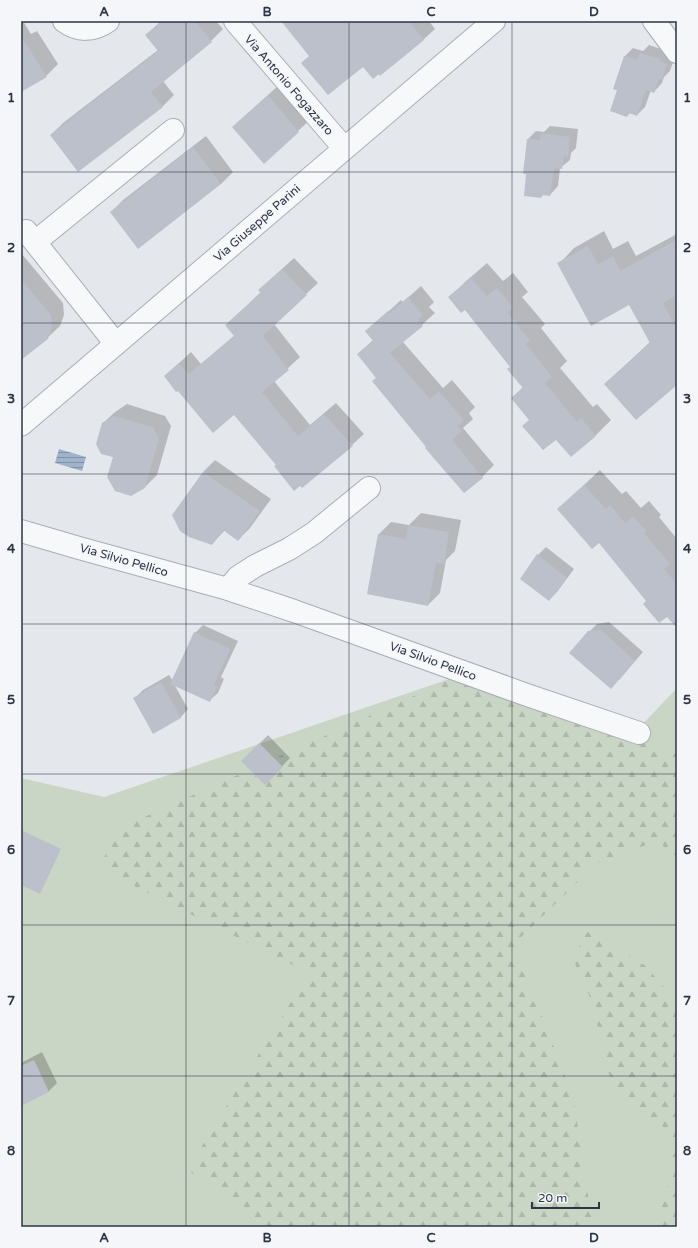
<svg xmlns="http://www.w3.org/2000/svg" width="698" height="1248" font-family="'Varela Round',sans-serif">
  <defs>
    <pattern id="forest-firs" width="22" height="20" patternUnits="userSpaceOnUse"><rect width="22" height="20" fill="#c9d6c5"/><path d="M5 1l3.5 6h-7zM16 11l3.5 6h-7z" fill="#adb8ab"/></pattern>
    <pattern id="water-rules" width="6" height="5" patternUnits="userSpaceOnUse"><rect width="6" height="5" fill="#9fb4cc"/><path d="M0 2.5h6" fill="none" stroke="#8293a7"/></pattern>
  </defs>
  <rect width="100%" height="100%" fill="#e4e7ec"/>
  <path fill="#c9d6c5" d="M458 676 640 727 677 688V1227H21V778L104 797Z"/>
  <path fill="url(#forest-firs)" d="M458 676 677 754V857L657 841 597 863 514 944 573 1096 593 1227H256L246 1209 187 1170 309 973 98 868 120 828Z
    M583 929 646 966 677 1003V1227H657V1224L674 1163 662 1125 630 1111 607 1071 593 1004 575 964Z"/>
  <path fill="url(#water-rules)" d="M59 449 86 457 82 471 55 463Z"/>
  <path fill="#0003" d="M21 21H23L31 34 37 31 58 64 46 76 21 91Z
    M161 21H216L223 29 211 41 163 81 174 95 162 107 51 135 63 123 158 50 146 35Z
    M282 21H429L435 29 423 40 363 66 310 55Z
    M649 45 667 51 675 56 670 71 664 77 662 83 654 92 651 90 645 107 637 115 630 113 627 116 618 90 614 89 625 56 633 48 643 51Z
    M280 84 311 119 264 162 233 127Z
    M550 126 578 129 576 148 571 153 570 160 560 168 558 186 550 195 544 194 541 197 527 174 528 139 536 131 544 132Z
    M206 136 233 172 221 184 111 212 123 200Z
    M604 231 613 249 628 241 636 256 677 234V384H605L650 342 630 304 559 264 574 248Z
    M21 253 63 303 64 315 60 326 47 338 21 359Z
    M294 258 318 283 274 324 300 357 274 381 310 425 336 403 364 434 352 445 301 485 277 464 235 414 178 389 165 376 191 352 201 364 235 335 226 325 261 292 271 279Z
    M487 263 503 281 513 273 528 292 522 297 545 324 541 328 567 361 560 368 593 407 597 404 611 420 596 435 571 456 556 438 530 419 512 398 523 387 511 367 465 309 450 297 465 282Z
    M421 286 434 302 429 307 435 313 403 342 443 388 452 380 475 407 469 413 473 419 463 428 494 465 482 477 427 447 377 378 358 354 373 340 366 332 401 300 403 302Z
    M127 404 165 416 171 426 157 475 145 487 114 456 102 424 115 412Z
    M215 460 271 499 250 528 238 540 225 530 212 544 203 472Z
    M600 470 622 494 626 491 641 508 649 501 661 515 659 517 677 539V627L667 615 648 601 599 542 558 509Z
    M421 513 461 520 455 551 446 560 440 593 428 605 368 594 379 534 391 522 409 525Z
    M546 547 574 569 557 592 549 600 538 555Z
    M609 622 643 652 619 680 589 632 597 624Z
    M203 625 238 641 221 677 224 679 218 693 209 701 174 684 188 709 180 718 135 698 143 690 169 675 173 681 195 633Z
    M268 735 290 758 265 784 242 761Z
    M42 1052 57 1083 49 1091 21 1105V1063Z"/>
  <path fill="#bbc0ca" d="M162 21H195L212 42 151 92 163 107 78 172 50 135 158 51 145 35Z
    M281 21H409L424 40 380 76 379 74 373 79 363 67 328 95 301 63 309 56Z
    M21 36 47 77 21 92Z
    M640 53 660 59 659 61 667 64 662 80 659 79 654 93 646 90 637 116 629 113 627 117 610 111 617 90 613 89 624 56 637 60Z
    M268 95 299 132 264 164 232 127Z
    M541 133 570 137 568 157 564 156 562 169 554 168 550 196 542 195 541 198 524 196 526 174H523L527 139 540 140Z
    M193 147 221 184 138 249 110 212Z
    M677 240V295L663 303 677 329V385L636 420 604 384 650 343 629 305 591 326 557 263 588 246 598 264 613 256 620 271Z
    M282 269 307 295 263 336 289 370 262 392 298 436 324 414 353 446 302 488 300 486 294 491 274 466 276 465 234 415 213 433 178 391 176 392 164 376 179 363 189 374 234 336 225 325 261 293 258 290Z
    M471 278 487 296 497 288 513 308 507 312 530 340 526 344 552 377 545 383 577 422 581 418 596 436 571 457 556 440 543 450 522 426 529 420 511 398 523 388 507 369 510 367 465 310 461 313 448 297Z
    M21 279 51 315 52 328 48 339 21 360Z
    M408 297 423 315 418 319 423 326 390 353 430 399 439 391 464 420 457 426 462 431 452 440 483 478 464 493 425 448 426 447 372 381 376 378 357 354 373 341 365 331 388 311 390 313Z
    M114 416 153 427 159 439 145 488 131 496 115 491 107 477 113 457 101 454 96 444 102 423Z
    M203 472 260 511 238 541 223 530 212 545 189 537 180 531 172 515Z
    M584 485 606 509 610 505 625 523 633 516 646 531 644 533 670 564 664 569 677 584V628L667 617 659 623 643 604 646 601 599 543 592 549 557 509Z
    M408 525 449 532 444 564 436 563 428 606 367 594 378 534 406 539Z
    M537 554 567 578 549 601 520 579Z
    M601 630 635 661 611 689 569 653 588 631Z
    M194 632 230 649 214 685 217 687 210 702 170 684Z
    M161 682 181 718 153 734 133 698Z
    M259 743 283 767 265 785 241 761Z
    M21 830 61 849 40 894 21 885Z
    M34 1060 49 1092 21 1106V1066Z"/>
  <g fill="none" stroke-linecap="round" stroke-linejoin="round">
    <g stroke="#a9aeb7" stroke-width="24">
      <path id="minor" d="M64 21C78 32 94 31 108 21
        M235 21 344 148
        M654 21 677 52
        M26 231 116 344
        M35 242 173 130
        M21 425 494 21
        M21 531 79 548 228 589 294 611 527 695 639 733
        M228 589 238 577 255 566 289 549 314 533 369 488"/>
    </g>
    <use href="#minor" stroke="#f7f8fa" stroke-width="22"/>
  </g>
  <path fill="none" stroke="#2b3445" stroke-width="1" stroke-opacity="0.55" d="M186 21V1227M349 21V1227M512 21V1227M21 172H677M21 323H677M21 474H677M21 624H677M21 774H677M21 925H677M21 1076H677"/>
  <g text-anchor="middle" stroke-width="3" stroke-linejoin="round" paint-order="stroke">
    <g font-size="12" fill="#2b3445" stroke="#f4f6f9">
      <text transform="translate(289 85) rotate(49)" y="4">Via Antonio Fogazzaro</text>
      <text transform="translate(257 223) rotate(-41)" y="4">Via Giuseppe Parini</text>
      <text transform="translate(124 560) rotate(16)" y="4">Via Silvio Pellico</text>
      <text transform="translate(433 661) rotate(20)" y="4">Via Silvio Pellico</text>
    </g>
  </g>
  <rect width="698" height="1248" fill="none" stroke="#f4f6f9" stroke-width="44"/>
  <path d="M532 1202v6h67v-6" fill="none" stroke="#2b3445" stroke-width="2"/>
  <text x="538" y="1202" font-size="12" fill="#2b3445" stroke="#f4f6f9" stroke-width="3" paint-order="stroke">20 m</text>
  <rect x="22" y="22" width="654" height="1204" fill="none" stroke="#2b3445" stroke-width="1.5"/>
  <g font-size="13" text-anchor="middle" font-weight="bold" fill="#2b3445">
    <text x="104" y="16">A</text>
    <text x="267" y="16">B</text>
    <text x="431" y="16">C</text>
    <text x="594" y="16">D</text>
    <text x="11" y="102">1</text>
    <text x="687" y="102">1</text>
    <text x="11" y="252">2</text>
    <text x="687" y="252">2</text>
    <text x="11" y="403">3</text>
    <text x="687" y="403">3</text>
    <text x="11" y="553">4</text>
    <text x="687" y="553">4</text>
    <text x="11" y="704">5</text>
    <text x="687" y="704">5</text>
    <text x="11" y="854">6</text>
    <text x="687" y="854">6</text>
    <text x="11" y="1005">7</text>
    <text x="687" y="1005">7</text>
    <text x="11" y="1155">8</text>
    <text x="687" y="1155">8</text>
    <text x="104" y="1242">A</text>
    <text x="267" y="1242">B</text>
    <text x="431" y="1242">C</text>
    <text x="594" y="1242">D</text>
  </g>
</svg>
